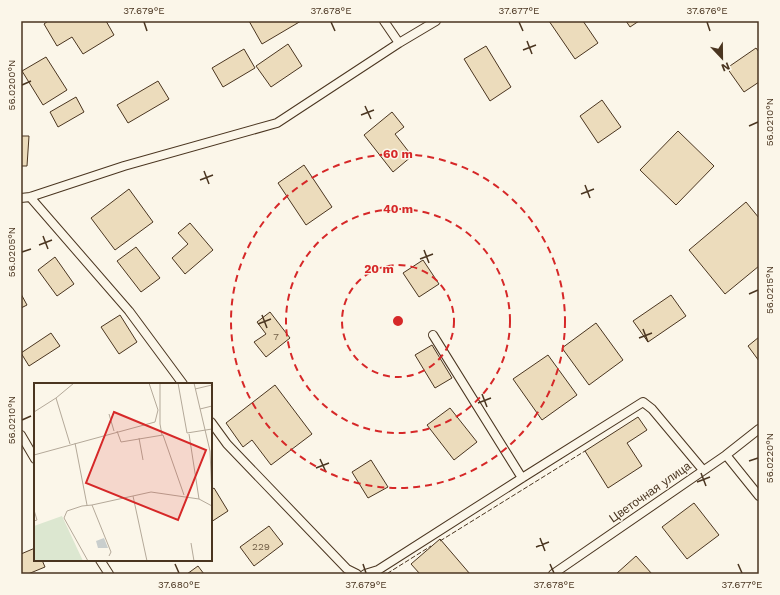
<svg xmlns="http://www.w3.org/2000/svg" width="780" height="595" font-family="'Work Sans',sans-serif">
  <rect width="100%" height="100%" fill="#fbf6e9"/>
  <path fill="#ecdcbc" stroke="#4a3520" d="M48 21H106L114 35 83 54 72 37 57 46 44 24Z
    M249 21H301L262 44Z
    M549 21H583L598 43 575 59Z
    M626 21H639L630 27Z
    M288 44 302 66 271 87 256 66Z
    M486 46 511 87 490 101 464 59Z
    M756 48 759 52V82L744 92 727 68Z
    M244 49 255 68 223 87 212 68Z
    M46 57 67 90 43 105 22 71Z
    M158 81 169 99 128 123 117 105Z
    M76 97 84 112 58 127 50 112Z
    M602 100 621 127 598 143 580 116Z
    M392 112 404 127 395 134 412 156 393 172 364 135Z
    M678 131 714 166 676 205 640 170Z
    M21 136H29L27 166H21Z
    M304 165 332 207 306 225 278 183Z
    M129 189 153 222 115 250 91 218Z
    M746 202 759 218V266L725 294 689 250Z
    M190 223 213 250 185 274 172 258 188 244 178 233Z
    M136 247 160 278 141 292 117 261Z
    M55 257 74 284 57 296 38 270Z
    M423 260 439 284 419 297 403 273Z
    M21 294 27 305 21 308Z
    M671 295 686 316 648 342 633 321Z
    M270 312 290 338 266 357 254 342 266 334 257 322Z
    M120 315 137 342 119 354 101 327Z
    M596 323 623 360 589 385 562 348Z
    M51 333 60 346 29 366 21 353Z
    M759 337V361L748 346Z
    M432 345 452 378 435 388 415 355Z
    M548 355 577 395 542 420 513 379Z
    M275 385 312 434 271 465 252 440 243 447 226 423Z
    M450 408 477 442 454 460 427 425Z
    M638 417 647 430 627 443 642 466 608 488 585 451Z
    M371 460 388 487 368 498 352 472Z
    M214 488 228 511 211 522V490Z
    M694 503 719 535 687 559 662 527Z
    M269 526 283 544 254 566 240 547Z
    M440 539 470 574H420L411 564Z
    M35 548V560H42L45 567 28 574H21V554Z
    M636 556 652 574H616Z
    M198 566 204 574H187Z"/>
  <g fill="none" stroke-linecap="round" stroke-linejoin="round">
    <g stroke="#4a3520" stroke-width="10">
      <path id="lane" d="M384 21 399 43
        M30 197 129 311 183 384
        M21 198 30 197 124 166 277 123 399 43 436 21
        M433 335 522 478
        M211 422 227 444 347 569 357 574
        M21 435 35 459
        M726 455 759 496
        M100 560 109 574
        M365 574 378 570 522 478 643 402 652 409 703 470
        M553 574 726 455 759 429"/>
    </g>
    <use href="#lane" stroke="#fbf6e9" stroke-width="8"/>
    <path stroke="#4a3520" stroke-width="1" stroke-dasharray="5 2" stroke-linecap="butt" d="M440 541 585 451
      M388 574V573L431 546"/>
  </g>
  <path fill="none" stroke="#4a3520" stroke-width="1.5" d="M144 22 147 31M331 22 335 31M519 22 523 31M707 22 710 31M527 41 532 54M523 50 536 45M22 85 31 81M365 106 371 119M361 115 374 110M749 126 758 122M204 171 209 184M200 180 213 175M585 185 590 198M581 194 594 189M43 236 48 249M39 245 52 240M424 250 429 263M22 252 31 249M420 259 433 254M749 294 758 290M262 315 267 328M258 324 271 319M643 329 648 342M639 338 652 333M482 394 487 407M478 403 491 398M22 420 31 416M320 459 326 472M749 461 758 458M316 468 329 463M701 473 706 486M697 482 710 477M540 538 545 551M536 547 549 542M175 564 179 573M363 564 366 573M550 564 554 573M738 564 742 573"/>
  <g fill="none" stroke="#d62828" stroke-width="2" stroke-dasharray="7 5">
    <circle cx="398" cy="321" r="56"/>
    <circle cx="398" cy="321" r="112"/>
    <circle cx="398" cy="321" r="167"/>
  </g>
  <g text-anchor="middle" stroke-width="3" stroke-linejoin="round" paint-order="stroke">
    <g font-size="10" fill="#725f47">
      <text x="276" y="340">7</text>
      <text x="261" y="550">229</text>
    </g>
    <g font-size="12" fill="#4a3520" stroke="#fbf6e9">
      <text transform="translate(650 492) rotate(-35)" y="4">Цветочная улица</text>
    </g>
  </g>
  <g transform="translate(34 383)">
    <rect width="178" height="178" fill="#fbf6e9"/>
    <path d="M28 133 49 178H0V143Z" fill="#dce7d0"/>
    <path d="M70 155 74 165H64L62 158Z" fill="#c9cecd"/>
    <path fill="none" stroke="#b4a999" stroke-width="1" d="M126 0V41L128 52M144 0 153 50 178 46M160 0 176 68 178 113M161 6 178 2M22 15 36 61M166 26 178 23M0 29 22 15 40 0M75 31 80 48M83 48 87 59 129 52 150 112M155 51 165 116M105 55 109 77M41 60 53 122M0 72 121 39 124 27 115 0M99 113 113 178M58 122 117 109 165 116 178 123M0 127 3 137 0 138M157 160 160 178M54 178 30 135 33 128 48 123 58 122 77 169 75 173"/>
    <path fill="#d62828" fill-opacity="0.15" stroke="#d62828" stroke-width="2" d="M80 29 172 67 144 137 52 100Z"/>
    <rect width="178" height="178" fill="none" stroke="#4a3520" stroke-width="2"/>
  </g>
  <circle cx="398" cy="321" r="6" fill="#d62828" stroke="#fbf6e9" stroke-width="2"/>
  <g font-size="12" text-anchor="middle" font-weight="bold" fill="#d62828" stroke="#fbf6e9" stroke-width="3" stroke-linejoin="round" paint-order="stroke">
    <text x="398" y="158">60 m</text>
    <text x="398" y="213">40 m</text>
    <text x="379" y="273">20 m</text>
  </g>
  <rect width="780" height="595" fill="none" stroke="#fbf6e9" stroke-width="44"/>
  <g transform="translate(722 58) rotate(158)" stroke="#fbf6e9" stroke-width="3" paint-order="stroke">
  <path d="M0-3L7 15L0 10L-7 15Z" fill="#4a3520"/>
  <text y="-6" font-size="11" font-weight="bold" text-anchor="middle" fill="#4a3520">N</text>
  </g>
  <rect x="22" y="22" width="736" height="551" fill="none" stroke="#4a3520" stroke-width="1.5"/>
  <g font-size="10" text-anchor="middle" fill="#4a3520">
    <text x="144" y="14">37.679°E</text>
    <text x="331" y="14">37.678°E</text>
    <text x="519" y="14">37.677°E</text>
    <text x="707" y="14">37.676°E</text>
    <text transform="translate(11 85) rotate(-90)" y="4">56.0200°N</text>
    <text transform="translate(769 122) rotate(-90)" y="4">56.0210°N</text>
    <text transform="translate(11 252) rotate(-90)" y="4">56.0205°N</text>
    <text transform="translate(769 290) rotate(-90)" y="4">56.0215°N</text>
    <text transform="translate(11 420) rotate(-90)" y="4">56.0210°N</text>
    <text transform="translate(769 458) rotate(-90)" y="4">56.0220°N</text>
    <text x="179" y="588">37.680°E</text>
    <text x="366" y="588">37.679°E</text>
    <text x="554" y="588">37.678°E</text>
    <text x="742" y="588">37.677°E</text>
  </g>
</svg>
